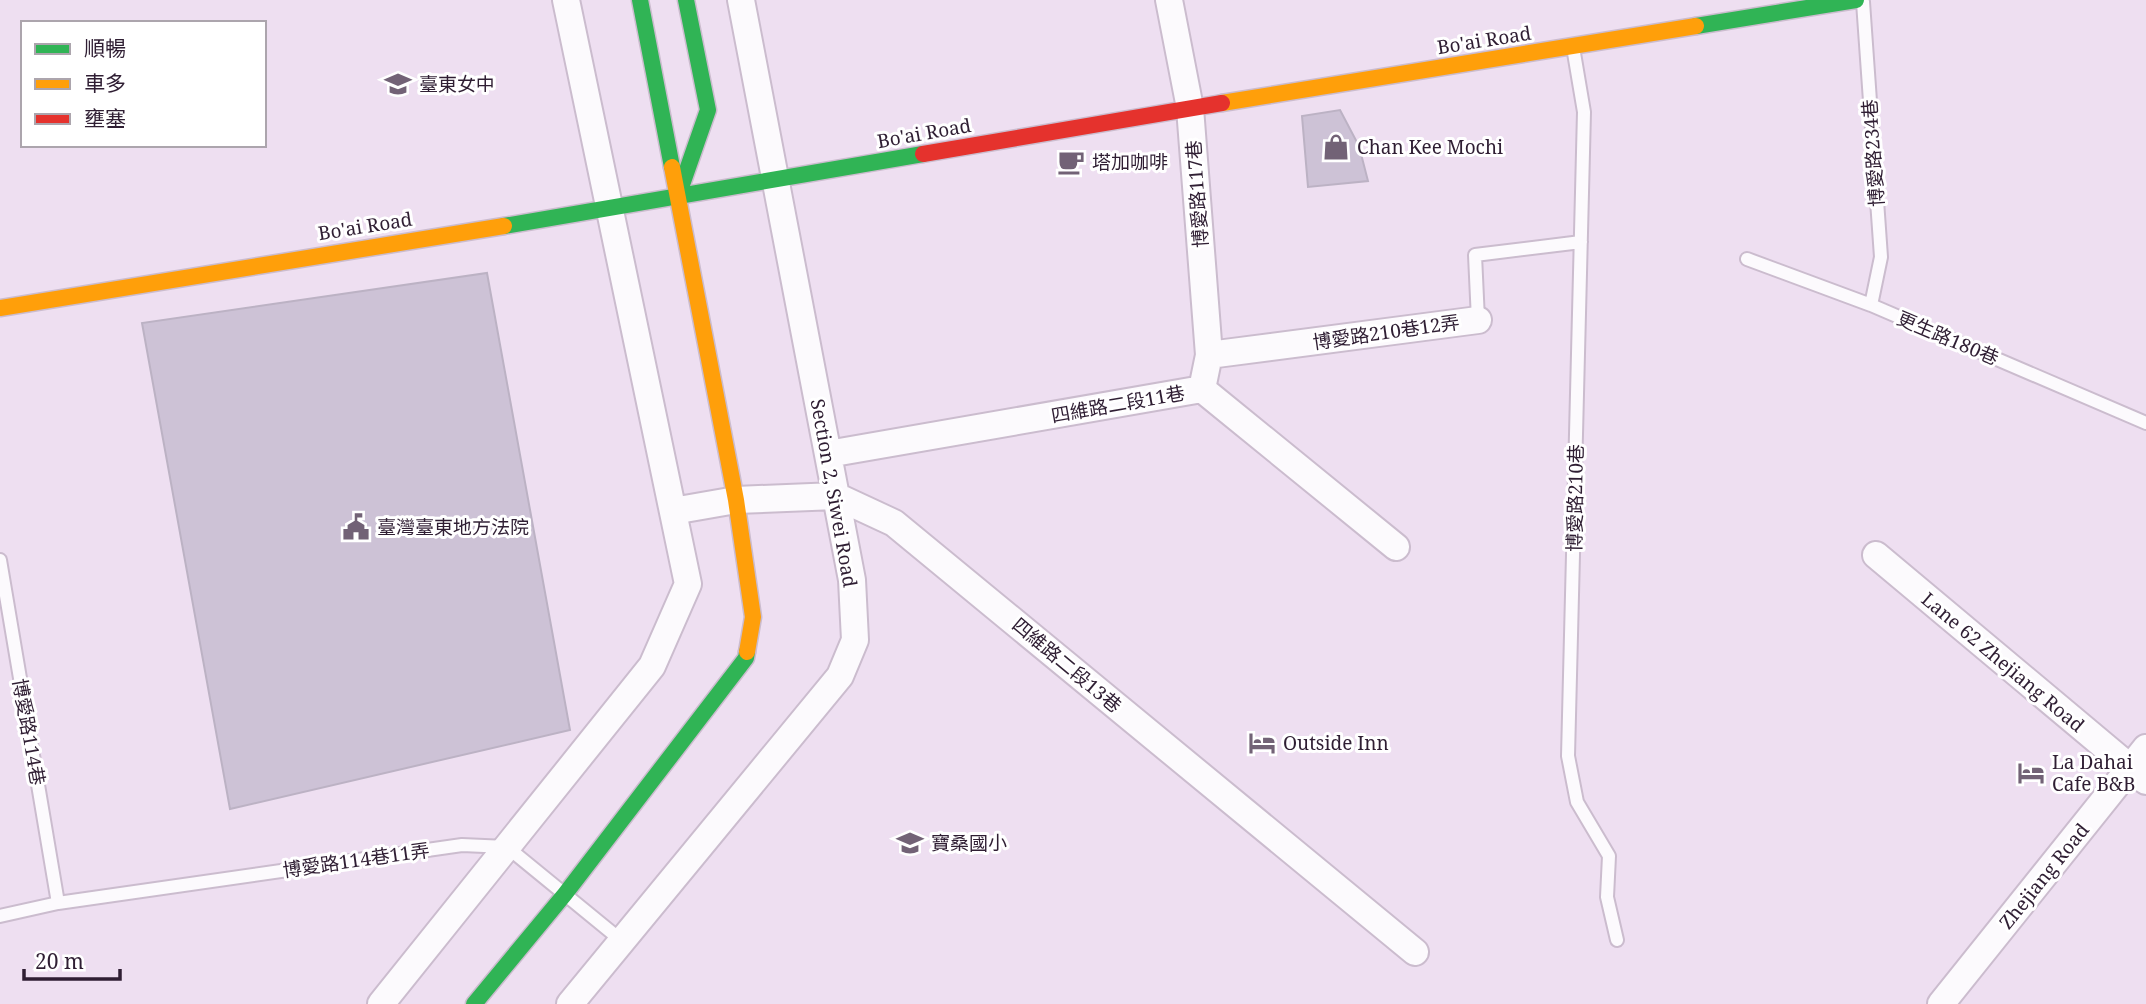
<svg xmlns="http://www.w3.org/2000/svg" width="2146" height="1004" font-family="'Noto Serif','Noto Sans TC',serif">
  <rect width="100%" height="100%" fill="#eedff1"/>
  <path fill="#cdc2d6" stroke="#bcb2c4" stroke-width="2" d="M1340 110 1359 146 1368 181 1308 187 1302 116Z
    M487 273 570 730 230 809 142 323Z"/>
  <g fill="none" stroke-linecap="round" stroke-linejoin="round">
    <g stroke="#cbbcce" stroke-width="16">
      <path id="lane" d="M1863 2 1881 257 1871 305
        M1573 47 1584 112 1568 756 1577 802 1609 856 1607 897 1617 940
        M1747 259 1871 305 2146 423
        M1478 320 1475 255 1581 242
        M0 560 58 903
        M0 916 58 903 462 845 507 847 622 941"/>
    </g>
    <g stroke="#cbbcce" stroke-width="30">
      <path id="street" d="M1169 0 1190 108 1209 355 1202 389
        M1209 355 1478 320
        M828 454 1202 389 1396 547
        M673 511 736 500 836 496 894 523 1415 952
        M1876 555 2146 781
        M381 1004 652 666 688 584 566 0
        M570 1004 840 676 855 640 852 580 741 0
        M1941 1004 2146 748"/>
    </g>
    <g stroke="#cbbcce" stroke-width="19">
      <path id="fast" d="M640 0 672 167
        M1696 26 1856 0
        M678 196 708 110 686 0
        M504 226 923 154
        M474 1004 565 894 746 658 747 652"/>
    </g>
    <g stroke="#cbbcce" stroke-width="19">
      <path id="slow" d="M1222 103 1696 26
        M672 167 736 500 753 617 747 652
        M0 308 504 226"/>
    </g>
    <g stroke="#cbbcce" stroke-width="19">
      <path id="jam" d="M923 154 1222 103"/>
    </g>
    <use href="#lane" stroke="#fcfafd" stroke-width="12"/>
    <use href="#street" stroke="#fcfafd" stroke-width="26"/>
    <use href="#fast" stroke="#30b455" stroke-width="16"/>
    <use href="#slow" stroke="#ff9f0a" stroke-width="16"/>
    <use href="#jam" stroke="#e5322d" stroke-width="16"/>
  </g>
  <defs>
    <g id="school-bare" transform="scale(2.1)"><path d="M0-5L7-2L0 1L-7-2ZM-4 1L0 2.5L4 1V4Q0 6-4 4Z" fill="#726276" stroke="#fff" stroke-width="2.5" paint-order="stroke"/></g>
    <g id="shop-bare" transform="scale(2.1)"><path d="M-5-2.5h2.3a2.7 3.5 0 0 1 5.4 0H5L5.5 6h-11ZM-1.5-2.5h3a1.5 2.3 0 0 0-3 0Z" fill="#726276" stroke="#fff" stroke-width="2.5" paint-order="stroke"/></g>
    <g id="cafe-bare" transform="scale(2.1)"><path d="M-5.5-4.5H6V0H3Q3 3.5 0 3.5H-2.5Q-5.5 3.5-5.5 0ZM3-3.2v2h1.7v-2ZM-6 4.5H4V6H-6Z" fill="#726276" stroke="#fff" stroke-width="2.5" paint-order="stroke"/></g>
    <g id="civic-bare" transform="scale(2.1)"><path d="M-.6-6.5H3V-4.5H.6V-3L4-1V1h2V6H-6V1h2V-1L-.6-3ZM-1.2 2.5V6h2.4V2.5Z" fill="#726276" stroke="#fff" stroke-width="2.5" paint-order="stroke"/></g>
    <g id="hotel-bare" transform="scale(2.1)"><path d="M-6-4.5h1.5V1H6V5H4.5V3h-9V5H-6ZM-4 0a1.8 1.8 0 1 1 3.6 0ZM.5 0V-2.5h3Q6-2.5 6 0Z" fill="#726276" stroke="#fff" stroke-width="2.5" paint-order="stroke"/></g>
  </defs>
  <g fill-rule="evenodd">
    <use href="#school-bare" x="398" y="84"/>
    <use href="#shop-bare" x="1336" y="147"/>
    <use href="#cafe-bare" x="1071" y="162"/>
    <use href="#civic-bare" x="356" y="527"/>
    <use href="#hotel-bare" x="1262" y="743"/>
    <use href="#hotel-bare" x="2031" y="773"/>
    <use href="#school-bare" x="910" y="843"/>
  </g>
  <g text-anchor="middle" stroke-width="6" stroke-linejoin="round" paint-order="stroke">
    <g font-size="19" fill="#2f1e33" stroke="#fff">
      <text transform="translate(1484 40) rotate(-9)" y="7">Bo'ai Road</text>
      <text transform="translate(924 133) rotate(-10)" y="7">Bo'ai Road</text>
      <text transform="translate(1873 153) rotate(-94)" y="7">博愛路234巷</text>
      <text transform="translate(1197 194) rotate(-94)" y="7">博愛路117巷</text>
      <text transform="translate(365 226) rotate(-9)" y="7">Bo'ai Road</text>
      <text transform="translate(1386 332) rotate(-8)" y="7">博愛路210巷12弄</text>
      <text transform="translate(1948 338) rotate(23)" y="7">更生路180巷</text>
      <text transform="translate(1118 404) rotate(-10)" y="7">四維路二段11巷</text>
      <text transform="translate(834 493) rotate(80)" y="7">Section 2, Siwei Road</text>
      <text transform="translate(1575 498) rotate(-89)" y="7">博愛路210巷</text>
      <text transform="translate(2003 662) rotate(40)" y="7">Lane 62 Zhejiang Road</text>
      <text transform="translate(1067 665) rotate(40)" y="7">四維路二段13巷</text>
      <text transform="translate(29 732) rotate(80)" y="7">博愛路114巷</text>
      <text transform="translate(356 860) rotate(-8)" y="7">博愛路114巷11弄</text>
      <text transform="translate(2044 876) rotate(-51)" y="7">Zhejiang Road</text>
    </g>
    <g font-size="19" fill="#2f1e33" stroke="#fff" text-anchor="start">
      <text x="419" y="91">臺東女中</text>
      <text x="1357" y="154">Chan Kee Mochi</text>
      <text x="1092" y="169">塔加咖啡</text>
      <text x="377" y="534">臺灣臺東地方法院</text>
      <text x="1283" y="750">Outside Inn</text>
      <text x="2052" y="769">La Dahai<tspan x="2052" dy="22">Cafe B&amp;B</tspan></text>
      <text x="931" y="850">寶桑國小</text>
    </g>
  </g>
  <rect x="21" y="21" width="245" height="126" fill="#ffffff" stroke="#aca5ad" stroke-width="2"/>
  <rect x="35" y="44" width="35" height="10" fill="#30b455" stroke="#aca5ad" stroke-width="2"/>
  <text x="84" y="56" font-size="21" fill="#2f1e33">順暢</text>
  <rect x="35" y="79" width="35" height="10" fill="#ff9f0a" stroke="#aca5ad" stroke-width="2"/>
  <text x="84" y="91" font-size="21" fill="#2f1e33">車多</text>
  <rect x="35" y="114" width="35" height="10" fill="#e5322d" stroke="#aca5ad" stroke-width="2"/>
  <text x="84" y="126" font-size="21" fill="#2f1e33">壅塞</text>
  <path d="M24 969v10h96v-10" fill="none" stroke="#2f1e33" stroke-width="3.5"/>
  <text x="35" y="969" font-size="21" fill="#2f1e33" stroke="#ffffff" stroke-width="5" paint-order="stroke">20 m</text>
</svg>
